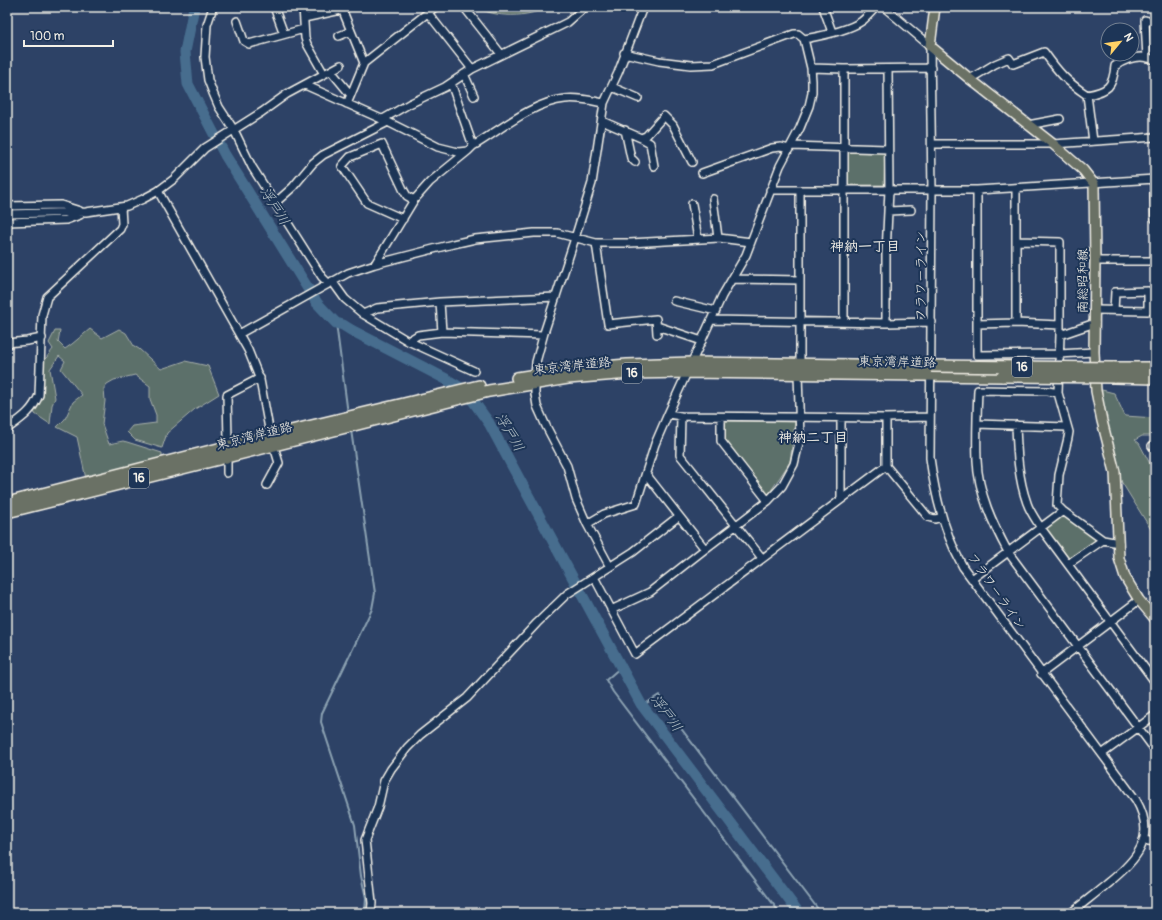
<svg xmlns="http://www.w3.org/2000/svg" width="1162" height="920" font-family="Pangolin,'Klee One',sans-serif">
  <rect width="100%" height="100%" fill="#2d4266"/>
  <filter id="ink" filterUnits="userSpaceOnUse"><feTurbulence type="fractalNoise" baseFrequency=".025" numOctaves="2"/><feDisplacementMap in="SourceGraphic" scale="8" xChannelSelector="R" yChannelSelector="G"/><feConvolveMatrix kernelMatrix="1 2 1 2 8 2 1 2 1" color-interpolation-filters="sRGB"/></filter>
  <g filter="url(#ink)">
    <path fill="#5b6f6a" stroke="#a8b0a9" d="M477 7H546C530 18 493 18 477 7Z
      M848 151 885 152 884 185H847Z
      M90 329 102 338 119 329 126 333 134 346 139 349 161 369 185 361 208 366 219 394 195 409 167 433 162 448 135 440 127 432 132 426 156 423V415L150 399V386L135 375 114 380 107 384 104 388 105 401 102 424 109 444 123 441 127 442 162 453V460L86 479 77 437 57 427 65 419 73 402 82 395 61 369 65 361 59 356 50 369 55 398 52 405 50 424 35 414 34 410 43 362 53 349 49 343 55 331H60L58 342 65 349 72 344Z
      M1102 390 1114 393 1125 416 1155 418V436H1142L1135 440 1139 443 1155 473V536L1121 481 1100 416Z
      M725 421 795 422 790 462 768 495 725 439Z
      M1063 514 1098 540 1068 560 1044 529Z"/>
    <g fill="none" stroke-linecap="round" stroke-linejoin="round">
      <path stroke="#8ca2b2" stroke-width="2" d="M336 323 348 414
        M351 430 375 593 372 609 322 713 321 722 355 825 361 876 366 898 365 913
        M621 667 606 680 613 692 780 913
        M642 706 659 695 664 706 821 913"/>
      <path stroke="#466d8e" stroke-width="11" d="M194 7 185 52 188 84 225 155 317 303 336 323 343 325 351 330 446 379 466 391 489 423 641 704 799 913"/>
      <g stroke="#f4f1e8" stroke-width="10">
        <path id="minor" d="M213 7 207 25 205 57 208 80 213 93 219 107 234 130 252 167 322 277 328 283
          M274 7 284 34
          M303 7 305 38 307 44 324 74
          M464 7 501 54
          M823 7 832 32
          M884 7 930 46 932 191 930 458C935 496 944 533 963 567L1136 800C1158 838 1136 861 1107 884 1095 894 1083 903 1071 913
          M342 9 364 63
          M428 13 472 69
          M304 18 341 10 345 7
          M237 21 244 41 249 44 304 29
          M339 36 351 31
          M804 39C821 36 848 31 862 21 867 17 872 11 876 7
          M1147 58 1145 20 1155 23
          M811 68 844 69 931 68
          M844 69V322
          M331 71 350 94
          M464 74 474 96
          M970 79 995 64 1009 58 1013 64 1044 52C1059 73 1066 81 1087 95 1108 91 1113 87 1115 66 1127 58 1141 54 1155 60
          M451 83 473 146
          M305 85 388 122 438 147 458 152 468 151 473 146C500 130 533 102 565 99 578 97 592 101 604 103
          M612 87 638 98
          M1087 95 1093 141
          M347 104 364 63 435 7
          M383 119 409 104 445 87 472 69 560 26 568 22 585 7
          M602 121 641 138 646 136 664 116 673 125 692 162
          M1028 125 1060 119
          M625 130 631 158 635 162
          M641 138 650 143 654 166
          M932 144H1053L1155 137
          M791 146 887 149
          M702 173 772 148 781 147 789 149
          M1154 179 1155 219
          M770 190H977L1155 179
          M977 190V355L1059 354 1094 352
          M158 191 248 350 260 380 272 445 276 453 279 463 267 485
          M713 199 718 238
          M275 203 293 187 313 163 323 155 388 122
          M692 204 698 239
          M7 206 61 205 80 211
          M888 211 911 210
          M7 214 86 212 127 206 143 199 158 191 174 179 205 148 262 112 287 94 341 65
          M403 219 367 203 342 166 350 157 382 144 403 189 407 196 414 200
          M7 222 66 220 80 215
          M1017 241 1060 242V335L1058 393
          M596 243 608 324 656 319 657 334
          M1095 261H1155
          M375 264 414 200 430 182 468 151
          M732 279 799 280
          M332 281 345 299 363 314 408 341 474 371
          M674 301 716 311
          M440 302 442 332
          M1095 310 1148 311V291L1115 292 1114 310
          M363 314 377 308 440 302 556 297
          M712 320 886 323 932 322
          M886 323V254L889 190 888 69
          M1016 323V188
          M977 324 1016 323 1060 325
          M657 326 702 341
          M239 334 348 273 375 264 453 244 475 239 534 233H557L596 243H630L719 238 751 242
          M1060 335 1095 323
          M408 341 418 335 442 332 543 335
          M7 343 27 341 42 338
          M800 364V190
          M668 414 681 416 886 418 930 417
          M681 416 680 455 762 558
          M721 417V441L768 501
          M886 418V466L928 517 935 519 942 517
          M977 424 1067 427
          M1016 425C1017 451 1018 478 1027 503 1030 512 1036 520 1041 528L1155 682
          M7 429C22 418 32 412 39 395L42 315 47 297 120 229 122 224 121 207
          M228 440 227 395 260 378
          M1152 446H1155
          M227 462V473
          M646 474 705 549
          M841 499V418
          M587 524 604 514 636 504 655 444 668 414 722 296 746 255 780 166 800 128 809 106 812 93V81L811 68 804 39 798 34H794L713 64 691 65 659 61 624 53
          M1119 543 1103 540 1063 511 1057 505 1059 475 1068 438 1069 432 1058 393 1048 391 978 390C977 413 976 437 977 460 978 493 993 524 1008 552L1155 750
          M1068 564 1103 540
          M610 567 587 524 576 499 567 466 546 426 537 406 535 394V379L536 362 544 333 575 238 592 183 604 103 618 73 643 7
          M594 577 635 654 886 466
          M972 579 1063 511
          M611 610 650 592 705 549 768 501 782 486 794 464 800 439 798 373
          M1041 674 1139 600
          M1102 754 1155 715
          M1143 840 1155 842
          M371 913 372 903 365 840 378 807 384 781 391 769 407 748 420 735 467 698 537 623 567 594 633 552 679 516"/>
      </g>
      <g stroke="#f4f1e8" stroke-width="12">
        <path id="major" d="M935 7 930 46 970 79 1053 144 1083 170 1094 184 1095 261 1094 352 1096 391 1102 421 1115 472 1119 558 1125 577 1131 587 1139 600 1155 619"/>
      </g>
      <g stroke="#f4f1e8" stroke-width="14">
        <path id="highway" d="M1113 368H1155
          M1113 377 1155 378
          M517 378 568 370 627 365 692 363 931 366
          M7 503 270 436 479 386
          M7 512 489 391 568 378 630 373 688 372 1003 376"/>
      </g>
      <use href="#minor" stroke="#1d3557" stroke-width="7"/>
      <use href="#major" stroke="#6b7165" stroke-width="9"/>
      <use href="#highway" stroke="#6b7165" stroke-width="11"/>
      <g stroke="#f4f1e8" stroke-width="14" stroke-linecap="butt">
        <path id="highway-bridge" d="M931 366 1113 368
          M1003 376 1113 377"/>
      </g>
      <use href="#highway-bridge" stroke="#6b7165" stroke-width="11"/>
    </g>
  </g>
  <g text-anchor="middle" stroke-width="4" stroke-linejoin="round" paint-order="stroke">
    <g fill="#1d3557" stroke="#b4b9bc" stroke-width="1">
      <rect x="1012" y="357" width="20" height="20" rx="3"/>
      <rect x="622" y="363" width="20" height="20" rx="3"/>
      <rect x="129" y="468" width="20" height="20" rx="3"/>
    </g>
    <g font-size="12" font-weight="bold" fill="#f4f1e8">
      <text x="1022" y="371">16</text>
      <text x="632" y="377">16</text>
      <text x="139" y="482">16</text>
    </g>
    <g font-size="13" fill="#f4f1e8" stroke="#1d3557">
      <text transform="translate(920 276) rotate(-90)" y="5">フラワーライン</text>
      <text transform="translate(1082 281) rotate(-90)" y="5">南総昭和線</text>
      <text transform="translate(897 361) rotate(1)" y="5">東京湾岸道路</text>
      <text transform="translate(572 365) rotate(-6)" y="5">東京湾岸道路</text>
      <text transform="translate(254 435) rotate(-14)" y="5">東京湾岸道路</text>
      <text transform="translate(997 591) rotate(55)" y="5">フラワーライン</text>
    </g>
    <g font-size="14" font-style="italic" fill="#b7c3c8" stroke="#1d3557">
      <text transform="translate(275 206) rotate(58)" y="5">浮戸川</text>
      <text transform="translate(510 432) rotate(60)" y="5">浮戸川</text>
      <text transform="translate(667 713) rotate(54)" y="5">浮戸川</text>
    </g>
    <g font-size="14" font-weight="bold" fill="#f4f1e8" stroke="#1d3557">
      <text x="865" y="251">神納一丁目</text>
      <text x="813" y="442">神納二丁目</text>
    </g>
  </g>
  <rect width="1162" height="920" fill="none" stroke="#1d3557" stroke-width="24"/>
  <rect x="12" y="12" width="1138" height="896" fill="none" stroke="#f4f1e8" stroke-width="1.5" filter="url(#ink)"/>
  <g transform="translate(1120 42) rotate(61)"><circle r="19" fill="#1d3557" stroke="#738091"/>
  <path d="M0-3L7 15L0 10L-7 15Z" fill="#ffd166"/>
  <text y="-6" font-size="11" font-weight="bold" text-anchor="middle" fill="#f4f1e8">N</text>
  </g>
  <path d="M24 40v6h89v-6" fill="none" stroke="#f4f1e8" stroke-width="2"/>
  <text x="30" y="40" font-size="12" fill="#f4f1e8" stroke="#1d3557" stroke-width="3" paint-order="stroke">100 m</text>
</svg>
